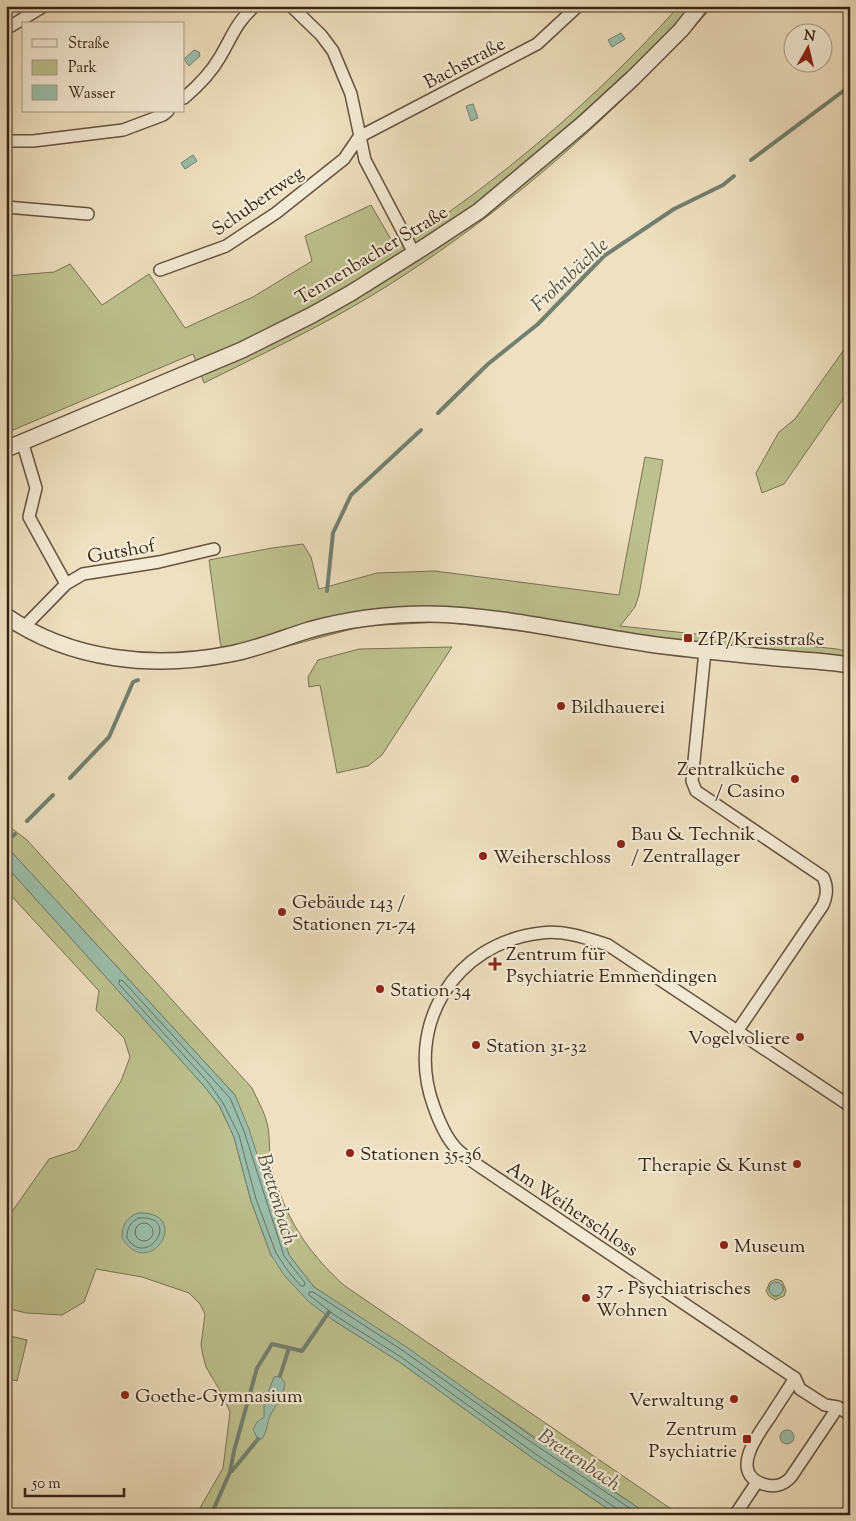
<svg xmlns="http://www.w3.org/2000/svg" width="856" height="1521" font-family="'Sorts Mill Goudy',serif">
  <rect width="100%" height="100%" fill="#eee0c0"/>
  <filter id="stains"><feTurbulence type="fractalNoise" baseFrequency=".004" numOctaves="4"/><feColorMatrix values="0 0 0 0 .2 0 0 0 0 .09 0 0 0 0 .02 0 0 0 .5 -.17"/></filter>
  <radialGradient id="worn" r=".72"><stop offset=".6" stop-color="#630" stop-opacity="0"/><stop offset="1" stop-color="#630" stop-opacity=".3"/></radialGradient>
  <path fill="#bdc18f" stroke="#7a7252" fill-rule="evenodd" d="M679 6H713C689 34 663 60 637 85 557 165 468 237 371 296 318 328 260 355 204 383L193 354 6 433V276L54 272 70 264 102 305 149 274 185 328 253 297 312 261 305 236 371 205 396 248C501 180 596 99 679 6Z
    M850 341V389L784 484 762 493 756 473 779 432 795 419Z
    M645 457 663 460 639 595 635 607 620 626 837 649 850 652V670L443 622 363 626 225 663 220 641 209 560 272 548 303 544 311 557 319 589 377 573 435 571 619 595Z
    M452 647 382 755 368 766 337 773 320 685 309 687 308 677 318 660 359 649Z
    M6 824 27 840 252 1088C257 1099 264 1111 267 1123 271 1138 268 1154 272 1168 285 1218 307 1252 345 1286L680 1515H649L314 1287 289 1255 235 1095 6 846Z
    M6 866 204 1086 219 1105 234 1137 251 1201 271 1255 333 1320 398 1361 534 1459 617 1515H207L200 1508 223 1468 230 1412 223 1396 206 1367 203 1356 201 1345 205 1314 200 1304 189 1293 142 1277 96 1269 84 1302 62 1315 26 1313 6 1308V1220L49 1159 77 1150 121 1081 130 1057 124 1038 96 1010 99 991 6 890Z
    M776 1279 782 1281 786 1290 784 1296 775 1300 769 1296 766 1291 770 1282ZM779 1283 783 1286V1291L776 1297 772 1295 769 1290 770 1286Z
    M6 1335 27 1340 17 1381 6 1378Z"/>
  <path fill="#9bbeac" stroke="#73806f" d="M621 33 625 39 612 47 608 40Z
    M194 50 199 52 200 56 189 66 184 59Z
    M473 104 478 118 471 121 466 106Z
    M193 155 197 161 185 169 181 163Z
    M6 846 235 1095 249 1129 289 1255 314 1287 408 1348 531 1436 649 1515H617L534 1459 398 1361 333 1320 309 1302 284 1275 271 1255 251 1201 234 1137 219 1105 204 1086 6 866Z
    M138 1213C194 1211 150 1283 122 1238 122 1225 126 1218 138 1213Z
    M769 1289a7 7 0 1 1 14 0a7 7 0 1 1-14 0Z
    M280 1376 285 1383C283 1400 277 1402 270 1416 267 1424 267 1431 262 1439H258L253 1430 257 1422 264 1417V1403L274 1377Z
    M780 1437a7 7 0 1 1 14 0a7 7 0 1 1-14 0Z"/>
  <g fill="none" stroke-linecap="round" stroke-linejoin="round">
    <path stroke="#687160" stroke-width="1" d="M120 980 123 981 230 1098 244 1131 284 1256 305 1283 304 1286H301L288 1271 276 1253 256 1199 239 1135 223 1103 208 1082 119 984Z
      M139 1218C183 1215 147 1270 127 1238 127 1228 130 1222 139 1218Z
      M135 1232a9 9 0 1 1 18 0a9 9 0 1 1-18 0Z
      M619 1515 616 1508 537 1455 401 1357 336 1316 309 1295V1292H313L405 1352 528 1440 640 1515"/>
    <path stroke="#73806f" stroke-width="4" d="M751 160 850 86
      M438 413 488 364 538 324 604 256 674 209 723 185 734 176
      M327 591 333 533 351 495 421 430
      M70 778 109 737 133 682 138 680
      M27 821 53 795
      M6 842 15 834
      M280 1376 289 1348
      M232 1471 258 1439
      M211 1515 230 1472 234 1451 257 1368 272 1344 302 1351 329 1312"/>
    <g stroke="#64533f" stroke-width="14">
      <path id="minor" d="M291 6 321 35 333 51 351 94 365 160 414 253
        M6 29 44 6
        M184 98C198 86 211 73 220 57 232 37 236 22 255 6
        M6 141H33L123 130 163 115 168 111
        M6 207 88 214
        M160 270 226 246 276 213 344 159 359 137 537 44 578 6
        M22 441 36 488 29 517 66 584
        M24 627 66 584 83 574 159 562 214 549
        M705 651 692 781 696 791 823 877C828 887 827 895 823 905L738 1030
        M850 1106 608 945C586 938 564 930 541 933 454 943 404 1026 434 1107 439 1121 445 1136 455 1147 461 1154 471 1160 479 1166L795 1378 800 1389 825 1405 838 1407 850 1415
        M795 1378C787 1391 778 1404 770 1417 758 1434 729 1473 763 1484 774 1488 784 1485 791 1477L838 1407
        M735 1515 757 1482"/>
    </g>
    <g stroke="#64533f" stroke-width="18">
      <path id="tertiary" d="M6 449 242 350 312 315 351 293 429 244 479 211 584 123 633 78 681 30 700 6
        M6 616C71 661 154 669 230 654 257 649 283 638 309 630 348 619 388 614 429 614 503 615 582 635 656 645 696 650 736 654 777 658 801 660 826 661 850 665"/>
    </g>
    <use href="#minor" stroke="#f4ebd6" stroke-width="11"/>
    <use href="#tertiary" stroke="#f4ebd6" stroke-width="15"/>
  </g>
  <g fill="#8f2418" stroke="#f4ebd6" stroke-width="2">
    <rect x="683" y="633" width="10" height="10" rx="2.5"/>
    <circle cx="561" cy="706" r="5"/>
    <circle cx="795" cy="779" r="5"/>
    <circle cx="621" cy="844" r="5"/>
    <circle cx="483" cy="856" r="5"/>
    <circle cx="282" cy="912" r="5"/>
    <path d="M492.5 956.5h5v5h5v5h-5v5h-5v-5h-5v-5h5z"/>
    <circle cx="380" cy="989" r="5"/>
    <circle cx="800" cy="1037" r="5"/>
    <circle cx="476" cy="1045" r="5"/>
    <circle cx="350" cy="1153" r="5"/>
    <circle cx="797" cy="1164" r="5"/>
    <circle cx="724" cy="1245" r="5"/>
    <circle cx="586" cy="1298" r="5"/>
    <circle cx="125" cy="1395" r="5"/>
    <circle cx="734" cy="1399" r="5"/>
    <rect x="742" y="1434" width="10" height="10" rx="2.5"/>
  </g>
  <g text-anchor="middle" stroke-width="4.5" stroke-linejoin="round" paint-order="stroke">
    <g font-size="19" fill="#362414" stroke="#f4ebd6">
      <text transform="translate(464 62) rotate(-28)" y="7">Bachstraße</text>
      <text transform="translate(257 200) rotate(-35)" y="7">Schubertweg</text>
      <text transform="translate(371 254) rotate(-31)" y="7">Tennenbacher Straße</text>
      <text transform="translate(121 550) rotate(-10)" y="7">Gutshof</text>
      <text transform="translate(573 1208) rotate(34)" y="7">Am Weiherschloss</text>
    </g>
    <g font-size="19" fill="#362414" stroke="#f4ebd6" text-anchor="start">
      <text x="698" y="645">ZfP/Kreisstraße</text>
      <text x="571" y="713">Bildhauerei</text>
      <text x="785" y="775" text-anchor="end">Zentralküche<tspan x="785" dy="22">/ Casino</tspan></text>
      <text x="631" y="840">Bau &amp; Technik<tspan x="631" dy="22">/ Zentrallager</tspan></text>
      <text x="493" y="863">Weiherschloss</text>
      <text x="292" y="908">Gebäude 143 /<tspan x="292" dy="22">Stationen 71-74</tspan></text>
      <text x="506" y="960">Zentrum für<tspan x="506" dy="22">Psychiatrie Emmendingen</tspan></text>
      <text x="390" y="996">Station 34</text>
      <text x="790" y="1044" text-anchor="end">Vogelvoliere</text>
      <text x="486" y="1052">Station 31-32</text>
      <text x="360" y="1160">Stationen 35-36</text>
      <text x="787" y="1171" text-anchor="end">Therapie &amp; Kunst</text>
      <text x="734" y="1252">Museum</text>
      <text x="596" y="1294">37 - Psychiatrisches<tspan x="596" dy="22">Wohnen</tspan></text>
      <text x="135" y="1402">Goethe-Gymnasium</text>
      <text x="724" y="1406" text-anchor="end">Verwaltung</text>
      <text x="737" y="1435" text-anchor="end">Zentrum<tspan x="737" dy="22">Psychiatrie</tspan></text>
    </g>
    <g font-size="20" font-style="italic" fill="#545242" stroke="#f4ebd6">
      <text transform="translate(569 274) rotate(-43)" y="7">Frohnbächle</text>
      <text transform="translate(278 1199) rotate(73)" y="7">Brettenbach</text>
      <text transform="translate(580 1459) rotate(34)" y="7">Brettenbach</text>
    </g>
  </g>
  <rect width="856" height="1521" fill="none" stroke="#eee0c0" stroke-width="25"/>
  <rect x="8" y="8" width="841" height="1506" fill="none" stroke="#362414" stroke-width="2.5"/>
  <rect x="12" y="12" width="831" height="1496" fill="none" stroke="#362414"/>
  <rect x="22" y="22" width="162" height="90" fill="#f4ebd6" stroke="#a89b88"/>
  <rect x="32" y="39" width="25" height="8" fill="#f4ebd6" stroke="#a89b88"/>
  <text x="68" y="48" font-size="15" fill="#362414">Straße</text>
  <rect x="32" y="60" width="25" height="15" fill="#bdc18f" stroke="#a89b88"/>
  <text x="68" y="72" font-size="15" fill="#362414">Park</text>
  <rect x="32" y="85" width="25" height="15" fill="#9bbeac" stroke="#a89b88"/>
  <text x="68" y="98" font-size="15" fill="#362414">Wasser</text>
  <g transform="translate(808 48) rotate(8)"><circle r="24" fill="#f4ebd6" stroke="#a89b88"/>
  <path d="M0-4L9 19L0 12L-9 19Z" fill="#8f2418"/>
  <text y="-8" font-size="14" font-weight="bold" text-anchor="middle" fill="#362414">N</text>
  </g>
  <path d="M25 1488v8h99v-8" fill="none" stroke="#362414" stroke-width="2.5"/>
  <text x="32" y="1488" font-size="15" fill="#362414" stroke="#f4ebd6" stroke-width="4" paint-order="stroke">50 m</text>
  <rect width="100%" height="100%" filter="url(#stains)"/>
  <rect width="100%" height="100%" fill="url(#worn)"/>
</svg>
